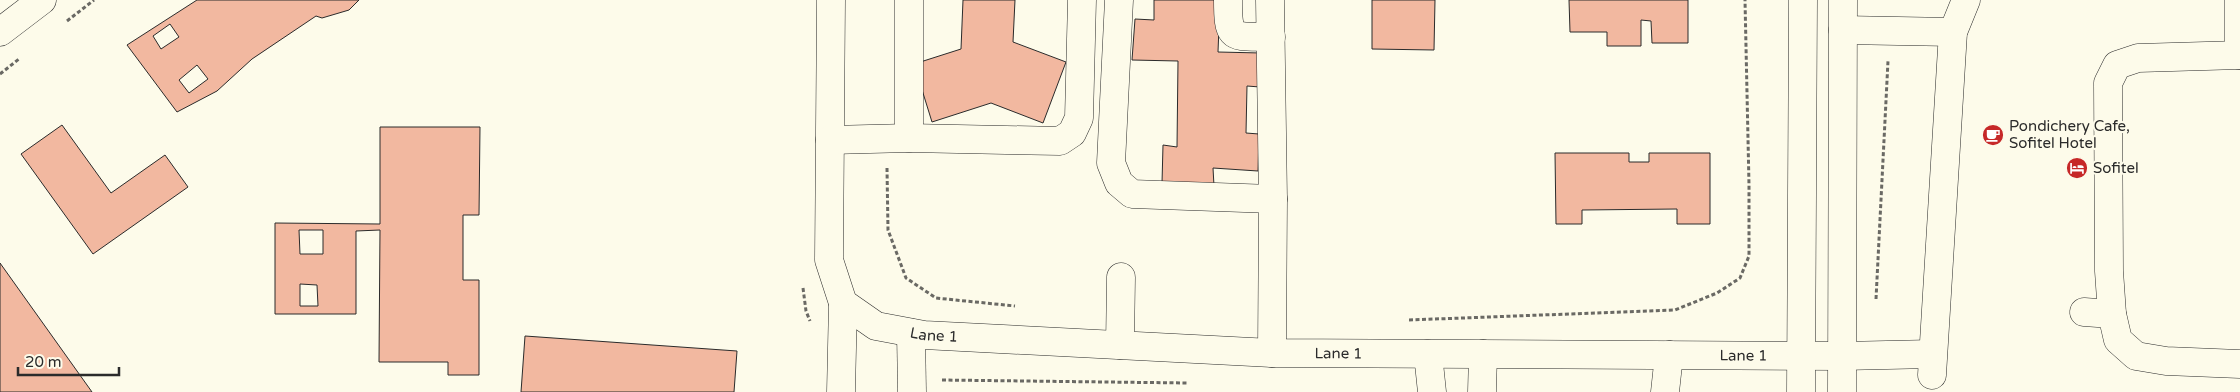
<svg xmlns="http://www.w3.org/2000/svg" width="2240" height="392" font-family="'Varela Round',sans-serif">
  <rect width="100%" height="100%" fill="#fdfbea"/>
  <path fill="#f2b8a0" stroke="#2b2b2b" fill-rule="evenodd" d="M197 0H359L349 10 322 18 316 16 252 59 217 91 177 112 127 45ZM170 24 179 37 161 49 153 36ZM197 65 208 79 189 93 179 80Z
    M963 0H1015L1013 42 1066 62 1043 123 991 103 932 122 914 64 961 49Z
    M1154 0H1220L1218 52 1261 53 1260 87 1247 86 1246 133 1259 134 1258 171 1213 168 1214 186 1162 183 1163 145 1177 147 1178 61 1132 60 1135 19 1154 20Z
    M1372 0H1435L1434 50 1372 49Z
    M1569 0H1688V43H1652L1651 21 1641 20V46H1607V32H1570Z
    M62 125 111 193 165 155 188 187 93 254 21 154Z
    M380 127H480L479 215H463V280H479V375H448V362H379L380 230 356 231V314H275V223L380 224ZM299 230H323V254H300ZM300 284 317 285 318 306H300Z
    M1555 153H1629V162H1649V153H1710V224H1677V209L1582 210V224H1556Z
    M0 263 92 392H0Z
    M525 336 737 351 734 392H521Z"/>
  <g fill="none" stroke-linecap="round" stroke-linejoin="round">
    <g stroke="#2b2b2b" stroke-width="29">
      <g id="minor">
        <path d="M831 0 829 260 843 303 841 392"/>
        <path d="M909 0V138"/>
        <path d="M1119 0 1111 163 1119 183 1132 194 1273 199"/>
        <path d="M1228 0C1228 42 1232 36 1271 37"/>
        <path d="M1270 0 1273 199 1272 353"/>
        <path d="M2239 0V55"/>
        <path d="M1843 30 1953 32"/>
        <path d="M0 32 42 0"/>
        <path d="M2240 55 2138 58 2117 65 2108 83 2109 271 2112 314 2118 340 2136 356 2166 361 2240 364"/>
        <path d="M830 140 909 138 1060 141 1072 133 1079 118 1082 0"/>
        <path id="s1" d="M843 303 876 326 924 335 1272 353 1842 356 1932 354"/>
        <path d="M2084 312 2112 314"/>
        <path d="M911 333 912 392"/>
        <path d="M1120 345 1121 277"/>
        <path d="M1428 354 1432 392"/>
        <path d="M1932 375 1953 32 1966 0"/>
        <path d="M1482 392 1483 354"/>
        <path d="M1665 392 1669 355"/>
        <path d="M1801 392 1803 0"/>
        <path d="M1842 392 1843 0"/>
      </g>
    </g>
    <path stroke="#6a6964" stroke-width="3" stroke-dasharray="4 2.5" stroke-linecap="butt" d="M67 21 94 0
      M0 74 19 59
      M887 168 888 230 906 278 936 298 1015 306
      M803 288 806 311 810 321
      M1876 299 1888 61
      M1409 320 1675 310 1717 293 1740 278 1749 256V185L1745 0
      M942 380 1188 383"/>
    <use href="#minor" stroke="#fdfbea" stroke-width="28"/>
  </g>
  <defs>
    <g id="cafe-disc" transform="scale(1.125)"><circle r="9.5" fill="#c62828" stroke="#fdfbea"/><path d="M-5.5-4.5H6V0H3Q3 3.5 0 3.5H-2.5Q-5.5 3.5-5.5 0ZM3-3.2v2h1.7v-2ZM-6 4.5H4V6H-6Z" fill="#fff"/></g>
    <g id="hotel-disc" transform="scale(1.125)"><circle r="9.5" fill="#c62828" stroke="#fdfbea"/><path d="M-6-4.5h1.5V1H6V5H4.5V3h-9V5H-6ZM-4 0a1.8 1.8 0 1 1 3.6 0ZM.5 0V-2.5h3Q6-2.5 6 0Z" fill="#fff"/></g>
  </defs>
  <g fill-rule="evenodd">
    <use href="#cafe-disc" x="1993" y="135"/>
    <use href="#hotel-disc" x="2077" y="168"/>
  </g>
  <g text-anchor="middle" stroke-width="4" stroke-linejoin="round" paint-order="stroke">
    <g font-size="15" fill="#2b2b2b" stroke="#fdfbea" text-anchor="start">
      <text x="2009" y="131">Pondichery Cafe,<tspan x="2009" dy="17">Sofitel Hotel</tspan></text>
      <text x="2093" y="173">Sofitel</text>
    </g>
    <g font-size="15" fill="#2b2b2b" stroke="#fdfbea">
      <text dy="5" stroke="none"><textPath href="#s1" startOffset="99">Lane 1</textPath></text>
      <text dy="5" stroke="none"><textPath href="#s1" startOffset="504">Lane 1</textPath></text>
      <text dy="5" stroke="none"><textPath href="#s1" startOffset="909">Lane 1</textPath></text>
    </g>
  </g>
  <path d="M18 367v8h101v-8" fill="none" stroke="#2b2b2b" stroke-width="2.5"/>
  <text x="25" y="367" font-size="15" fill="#2b2b2b" stroke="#fdfbea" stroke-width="4" paint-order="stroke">20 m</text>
</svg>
